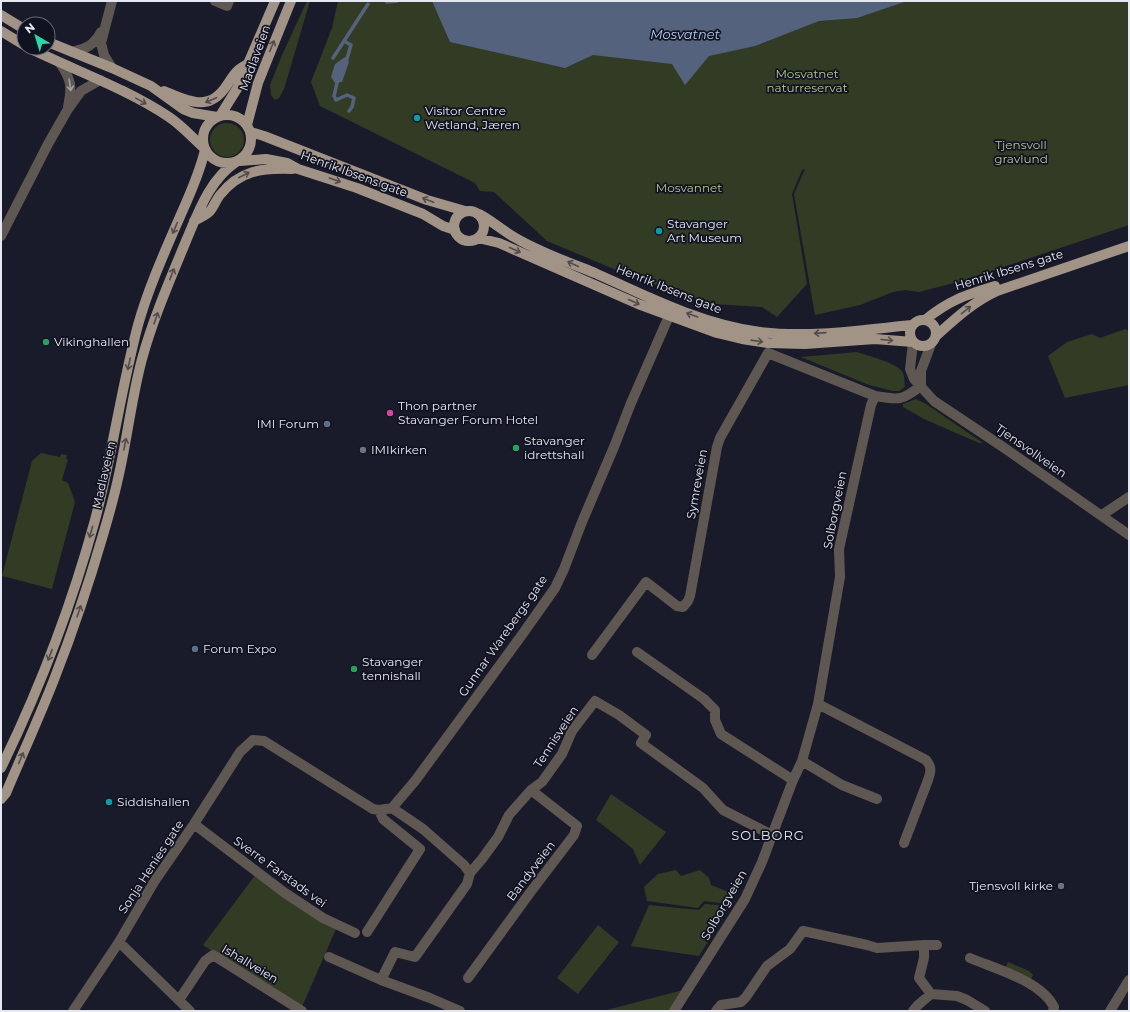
<svg xmlns="http://www.w3.org/2000/svg" width="1130" height="1012" font-family="Montserrat,sans-serif">
  <rect width="100%" height="100%" fill="#1a1b2a"/>
  <path fill="#323c25" d="M307 1H310L284 89 279 98 275 100 271 95 270 85 282 55Z
    M338 1H1129V225L958 282 919 292 905 290 893 292 860 305 815 315 794 194 805 169 802 170 792 194 807 284 777 317 762 307 713 304 635 278 547 241 494 192 480 191 475 183 320 106 311 82 332 28Z
    M210 140a17 17 0 1 1 34 0a17 17 0 1 1-34 0Z
    M1125 329 1129 331V385L1065 398 1048 356 1067 342 1092 334 1100 338Z
    M857 352C868 356 894 362 902 371 905 375 904 383 905 387L899 391H893L869 385 801 357Z
    M916 399 926 404 983 443H979L924 419 903 407V404Z
    M41 453 60 457 61 454 67 455 66 459H68L62 480 68 483 75 502 52 589 2 576 32 461Z
    M611 794 666 832 640 865 633 849 617 836 596 820Z
    M676 870 681 876 700 870 709 878 711 885 734 894 729 904 704 901 698 908 647 901 644 887 658 874Z
    M256 874 336 929 301 1009 203 945Z
    M705 904 730 906 699 956 631 946 649 905 699 910Z
    M728 915 673 1011H603L683 990Z
    M598 925 619 942 578 994 557 978Z
    M1008 962 1029 971 1033 975 1031 979 1005 969Z"/>
  <path fill="#55627d" d="M432 1H907L857 18 819 21 755 46 709 56 685 85 672 64 593 55 565 68 450 42Z
    M345 57 349 62 342 82 335 83 331 77 335 64Z"/>
  <g fill="none" stroke-linecap="round" stroke-linejoin="round">
    <path stroke="#55627d" stroke-width="3.5" d="M386 1 387 2 397 1
      M344 41 351 45 346 62
      M333 58 368 4
      M338 79 334 96 336 100 347 95 354 98 352 107 349 111"/>
    <path stroke="#5f5752" stroke-width="10" d="M112 1 101 43 104 55 112 68
      M215 1 227 6 229 1
      M72 52C87 48 93 46 101 32
      M60 63C72 81 72 86 68 107
      M1 236 48 144 68 109 81 91 100 80
      M1102 515 1129 497
      M637 652 704 699 715 710V720L721 734 793 780
      M592 655 646 582 677 606 683 607 688 601 690 596 717 447 720 438 768 353 875 396
      M818 704 926 760C932 767 931 771 928 780L904 843
      M802 761 842 785 877 799
      M194 824 285 893 323 918 355 933
      M470 873 482 859 498 837 509 815 531 790 542 782 562 754 572 731 595 701 619 715 646 735 641 743 703 788 723 810 772 835
      M367 932 420 849 383 819 379 810
      M119 942 190 1011
      M924 945H937
      M329 957 381 980 430 998 460 1011
      M970 958C996 969 1041 981 1054 1007L1053 1011
      M468 978 529 894 574 835 577 826 531 790
      M381 980 395 952 415 957 467 884 470 873 464 865 423 829 392 808
      M179 1000 205 961 213 955 302 1011
      M73 1011 119 942 154 882 194 824 240 752 253 740 264 741 373 809 379 810 392 808 415 781 481 691 524 632 555 588 564 569 582 522 614 447 631 403 669 316
      M674 1011 745 899 762 862 793 780 802 761 818 704 840 577 839 549 871 405 875 396C900 400 901 401 921 386
      M716 1011 721 1005 741 1002 746 997 767 966 790 949 803 931 867 945 877 948 924 945V958L919 978 931 994
      M913 1011 918 1005 931 994 957 996 967 1000 985 1011"/>
    <path stroke="#5f5752" stroke-width="10" d="M913 343 910 369 914 379 934 401 1003 447 1129 535
      M921 386V371L931 344
      M1110 1011 1129 980"/>
    <path stroke="#a29387" stroke-width="10" d="M1 15 24 29
      M1 31 24 45
      M48 42 112 68 151 86 183 109 193 113 217 117
      M29 48C76 71 125 88 169 117 181 125 192 137 203 147
      M164 91C188 101 209 113 227 85 235 73 235 71 248 64
      M203 139a24 24 0 1 1 48 0a24 24 0 1 1-48 0Z
      M220 116 238 87 275 1
      M247 125 258 83 291 1
      M251 132 264 136 427 200 465 211
      M240 161 266 159 287 163 298 169 357 188 423 214 443 226 455 230
      M454 226a15 15 0 1 1 30 0a15 15 0 1 1-30 0Z
      M479 214C492 221 502 230 514 237 539 252 568 262 595 273 648 297 701 324 760 332 810 338 862 330 912 325
      M194 221C199 218 207 215 210 211 213 208 216 200 220 195 240 170 262 168 292 169
      M478 238 499 243 638 304 717 333 742 339 768 343 805 344 875 339 913 342
      M910 333a13 13 0 1 1 26 0a13 13 0 1 1-26 0Z
      M925 320C949 300 966 295 995 286
      M936 336C955 319 973 302 997 291L1129 246
      M1 768C39 690 72 604 95 520 112 456 121 389 138 325 149 286 166 249 182 212 191 192 200 171 205 150
      M1 799 6 793C22 755 40 716 55 677 73 631 89 583 103 535 108 518 113 501 117 483 127 442 131 400 142 359 153 319 170 280 186 241 198 213 209 180 236 162"/>
  </g>
  <defs><path id="oneway-shaft" d="M-6 0H5M1.5-3L5.5 0L1.5 3" fill="none" stroke-width="1.6" stroke-linecap="round" stroke-linejoin="round"/></defs>
  <g stroke="#524c4e">
    <use href="#oneway-shaft" transform="translate(272 46) rotate(-68)"/>
    <use href="#oneway-shaft" transform="translate(211 100) rotate(157)"/>
    <use href="#oneway-shaft" transform="translate(141 101) rotate(29)"/>
    <use href="#oneway-shaft" transform="translate(244 175) rotate(-27)"/>
    <use href="#oneway-shaft" transform="translate(335 180) rotate(19)"/>
    <use href="#oneway-shaft" transform="translate(428 200) rotate(-159)"/>
    <use href="#oneway-shaft" transform="translate(175 228) rotate(113)"/>
    <use href="#oneway-shaft" transform="translate(515 250) rotate(24)"/>
    <use href="#oneway-shaft" transform="translate(573 264) rotate(-156)"/>
    <use href="#oneway-shaft" transform="translate(172 274) rotate(-69)"/>
    <use href="#oneway-shaft" transform="translate(634 302) rotate(24)"/>
    <use href="#oneway-shaft" transform="translate(966 310) rotate(-39)"/>
    <use href="#oneway-shaft" transform="translate(692 315) rotate(-160)"/>
    <use href="#oneway-shaft" transform="translate(156 318) rotate(-71)"/>
    <use href="#oneway-shaft" transform="translate(820 333) rotate(176)"/>
    <use href="#oneway-shaft" transform="translate(887 340) rotate(5)"/>
    <use href="#oneway-shaft" transform="translate(757 341) rotate(8)"/>
    <use href="#oneway-shaft" transform="translate(129 364) rotate(102)"/>
    <use href="#oneway-shaft" transform="translate(125 444) rotate(-79)"/>
    <use href="#oneway-shaft" transform="translate(91 532) rotate(106)"/>
    <use href="#oneway-shaft" transform="translate(79 611) rotate(-71)"/>
    <use href="#oneway-shaft" transform="translate(50 655) rotate(111)"/>
    <use href="#oneway-shaft" transform="translate(21 758) rotate(-67)"/>
  </g>
  <use stroke="#a29fa2" href="#oneway-shaft" transform="translate(70 85) rotate(81)"/>
  <g fill="#0f9aa8" stroke="#111220" stroke-width="1.5">
    <circle cx="417" cy="118" r="4"/>
    <circle cx="659" cy="231" r="4"/>
    <circle cx="109" cy="802" r="4"/>
  </g>
  <g fill="#2e9e5b" stroke="#111220" stroke-width="1.5">
    <circle cx="46" cy="342" r="4"/>
    <circle cx="516" cy="448" r="4"/>
    <circle cx="354" cy="669" r="4"/>
  </g>
  <circle fill="#d1479c" stroke="#111220" stroke-width="1.5" cx="390" cy="413" r="4"/>
  <g fill="#5c6f8a" stroke="#111220" stroke-width="1.5">
    <circle cx="327" cy="424" r="4"/>
    <circle cx="195" cy="649" r="4"/>
  </g>
  <g fill="#6b7280" stroke="#111220" stroke-width="1.5">
    <circle cx="363" cy="450" r="4"/>
    <circle cx="1061" cy="886" r="4"/>
  </g>
  <g text-anchor="middle" stroke-width="3.5" stroke-linejoin="round" paint-order="stroke">
    <g font-size="12" fill="#e5e7f1" stroke="#111220">
      <text transform="translate(255 58) rotate(-70)" y="4">Madlaveien</text>
      <text transform="translate(354 174) rotate(20)" y="4">Henrik Ibsens gate</text>
      <text transform="translate(1009 270) rotate(-17)" y="4">Henrik Ibsens gate</text>
      <text transform="translate(669 289) rotate(22)" y="4">Henrik Ibsens gate</text>
      <text transform="translate(1031 451) rotate(35)" y="4">Tjensvollveien</text>
      <text transform="translate(104 475) rotate(-77)" y="4">Madlaveien</text>
      <text transform="translate(697 484) rotate(-80)" y="4">Symreveien</text>
      <text transform="translate(835 510) rotate(-79)" y="4">Solborgveien</text>
      <text transform="translate(503 636) rotate(-55)" y="4">Gunnar Warebergs gate</text>
      <text transform="translate(556 737) rotate(-57)" y="4">Tennisveien</text>
      <text transform="translate(151 867) rotate(-57)" y="4">Sonja Henies gate</text>
      <text transform="translate(531 871) rotate(-53)" y="4">Bandyveien</text>
      <text transform="translate(280 872) rotate(36)" y="4">Sverre Farstads vei</text>
      <text transform="translate(724 905) rotate(-60)" y="4">Solborgveien</text>
      <text transform="translate(250 964) rotate(31)" y="4">Ishallveien</text>
    </g>
    <g font-size="12" fill="#b3c995" stroke="#111220">
      <text x="807" y="78">Mosvatnet<tspan x="807" dy="14">naturreservat</tspan></text>
      <text x="1021" y="149">Tjensvoll<tspan x="1021" dy="14">gravlund</tspan></text>
      <text x="689" y="192">Mosvannet</text>
    </g>
    <g font-size="12" fill="#e5e7f1" stroke="#111220" text-anchor="start">
      <text x="425" y="115">Visitor Centre<tspan x="425" dy="14">Wetland, Jæren</tspan></text>
      <text x="667" y="228">Stavanger<tspan x="667" dy="14">Art Museum</tspan></text>
      <text x="54" y="346">Vikinghallen</text>
      <text x="398" y="410">Thon partner<tspan x="398" dy="14">Stavanger Forum Hotel</tspan></text>
      <text x="319" y="428" text-anchor="end">IMI Forum</text>
      <text x="524" y="445">Stavanger<tspan x="524" dy="14">idrettshall</tspan></text>
      <text x="371" y="454">IMIkirken</text>
      <text x="203" y="653">Forum Expo</text>
      <text x="362" y="666">Stavanger<tspan x="362" dy="14">tennishall</tspan></text>
      <text x="117" y="806">Siddishallen</text>
      <text x="1053" y="890" text-anchor="end">Tjensvoll kirke</text>
    </g>
    <g font-size="13" font-style="italic" fill="#bbcff7" stroke="#111220">
      <text x="685" y="39">Mosvatnet</text>
    </g>
    <g font-size="13" letter-spacing="1" fill="#e5e7f1" stroke="#111220">
      <text x="768" y="840">SOLBORG</text>
    </g>
  </g>
  <rect width="1130" height="1012" fill="none" stroke="#e5e7f1" stroke-width="4"/>
  <g transform="translate(36 36) rotate(322)"><circle r="19" fill="#111220" stroke="#666774"/>
  <path d="M0-3L7 15L0 10L-7 15Z" fill="#2ed4aa"/>
  <text y="-6" font-size="11" font-weight="bold" text-anchor="middle" fill="#e5e7f1">N</text>
  </g>
</svg>
